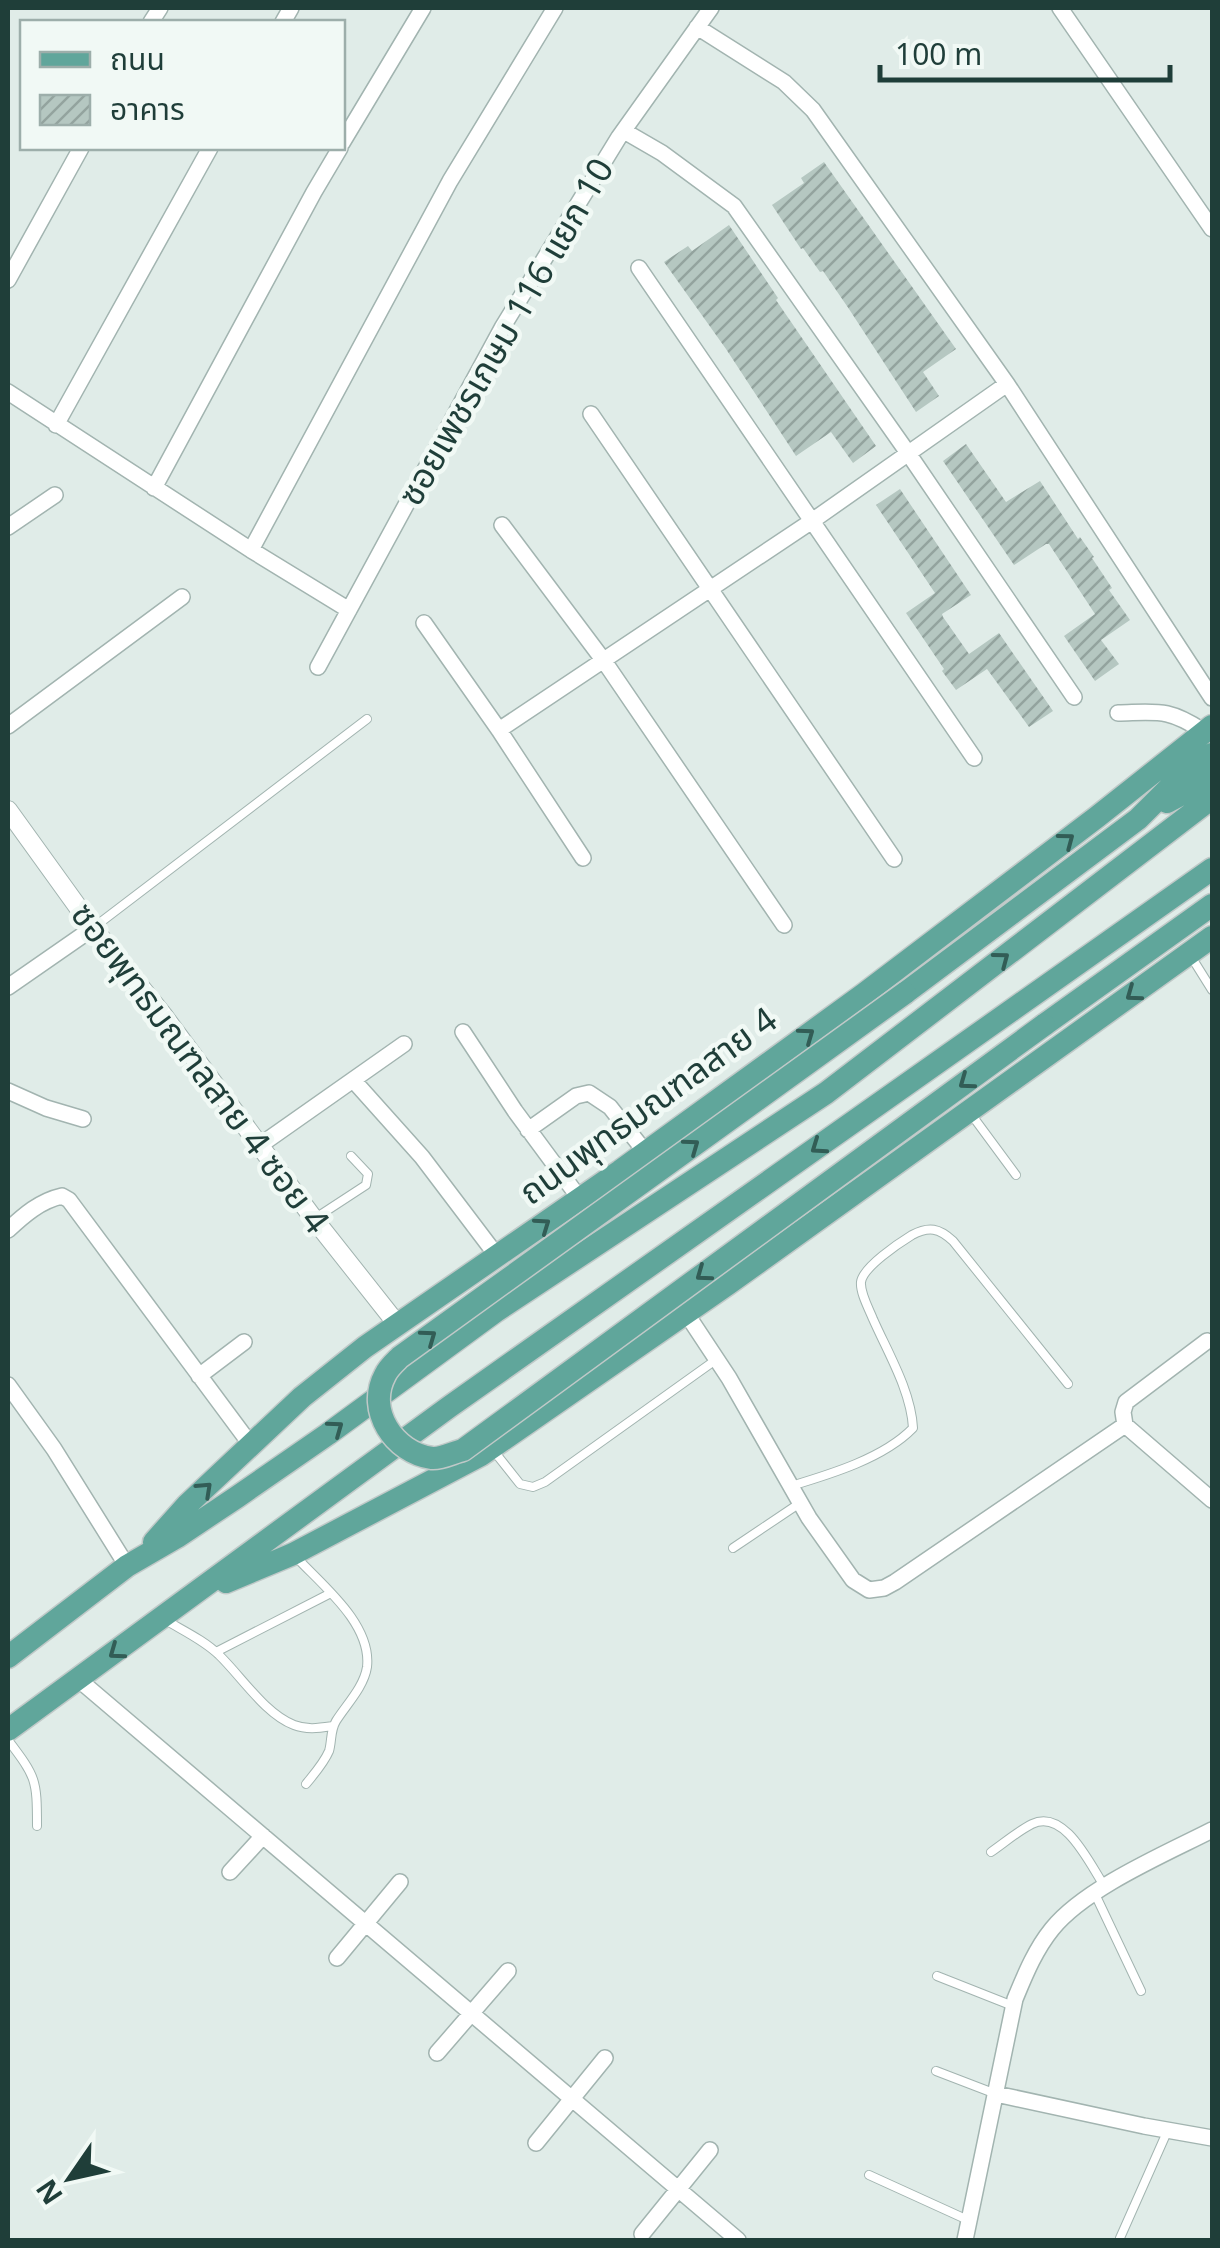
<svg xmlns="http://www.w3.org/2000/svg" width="1220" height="2248" font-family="'Noto Sans','Noto Sans Thai',sans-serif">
  <defs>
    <pattern id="building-hatch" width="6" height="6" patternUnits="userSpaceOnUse" patternTransform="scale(2.5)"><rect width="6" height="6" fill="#b5c7c1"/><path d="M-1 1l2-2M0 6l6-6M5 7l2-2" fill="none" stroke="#93a39e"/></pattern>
  </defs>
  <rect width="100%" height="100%" fill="#e0ece8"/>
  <path fill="url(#building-hatch)" d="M824 162 956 349 923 372 939 396 916 412 849 309 823 271 820 272 803 248 801 249 772 205 804 183 801 178Z
    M729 225 778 298 776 300 876 446 853 463 831 432 796 456 726 349 664 262 688 246 692 251Z
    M966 444 1006 502 1040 481 1078 539 1080 537 1094 557 1092 558 1112 588 1109 590 1130 620 1101 640 1119 664 1095 681 1064 636 1095 614 1049 544H1046L1014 565 943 461Z
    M900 489 971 595 942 614 943 617 969 654 999 633 1053 711 1029 727 987 669 956 690 942 671 944 669 906 613 935 593 876 505Z"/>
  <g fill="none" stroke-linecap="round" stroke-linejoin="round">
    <g stroke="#a2b4b0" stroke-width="10">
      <path id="service" d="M93 928 367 719
        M1192 958 1212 990
        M971 1114 1016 1175
        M314 1219 366 1185 368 1174 351 1156
        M493 1450 520 1484 533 1487 545 1482 717 1359
        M791 1486C831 1474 884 1458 913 1428 911 1391 888 1353 873 1319 869 1309 860 1293 861 1282 863 1267 899 1243 912 1235 929 1226 939 1228 953 1241L1068 1384
        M733 1548 800 1503
        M296 1557C322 1585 372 1624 367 1667 364 1687 346 1705 336 1721 330 1731 332 1741 329 1751 324 1763 314 1774 306 1784
        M167 1621C184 1631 205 1641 219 1655 241 1676 265 1714 294 1725 307 1730 319 1728 333 1726
        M216 1652 331 1593
        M8 1740C36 1777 37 1779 37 1826
        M991 1852C1004 1843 1018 1831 1032 1824 1065 1808 1090 1865 1105 1887
        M1095 1894 1141 1991
        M937 1976 1013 2006
        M936 2071 996 2094
        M869 2175 970 2221
        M1120 2238 1167 2132"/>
    </g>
    <g stroke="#a2b4b0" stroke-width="18">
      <path id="minor" d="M1060 8 1212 229
        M151 22 160 8
        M283 22 291 8
        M697 27 784 82 813 110 1007 384 1212 698
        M624 131 662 153 734 206 908 453 1074 697
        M342 143 423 8
        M639 268 974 758
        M8 280 81 148
        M8 392 251 550 349 610
        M591 414 894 859
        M56 425 210 148
        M154 488 314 192 340 148
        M502 525 604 661 784 925
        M8 527 55 495
        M251 550 450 181 555 8
        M424 623 499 730 583 858
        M318 667 502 328 619 137 711 8
        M1118 713C1158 712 1168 708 1203 731
        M8 726 182 597
        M499 730 812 521 1007 384
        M8 987 93 928
        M463 1032 515 1111 580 1199
        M354 1081 422 1157 497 1256
        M8 1091 46 1108 83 1119
        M528 1130 576 1096 589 1093 610 1107 646 1153
        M259 1146 404 1044
        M8 1230C24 1215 40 1201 62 1196L69 1200 251 1445
        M686 1313 729 1378 809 1518 853 1580 869 1590 884 1588 895 1582 1125 1425 1212 1500
        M199 1376 244 1342
        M8 1385 54 1449 127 1566
        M1125 1425 1123 1412 1126 1402 1207 1341
        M78 1679 738 2240
        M230 1872 263 1836
        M337 1958 400 1882
        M437 2053 508 1971
        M996 2094 1144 2126 1212 2138
        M536 2143 605 2058
        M642 2234 710 2150
        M965 2240 1015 1999C1025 1975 1035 1950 1052 1929 1085 1888 1165 1854 1212 1830"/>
    </g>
    <g stroke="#a2b4b0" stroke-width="20">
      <path id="tertiary" d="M8 810 93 928 163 1015 314 1219 397 1324"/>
    </g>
    <g stroke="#c0c9c8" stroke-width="25">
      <path id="primary" d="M1167 802 1212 778
        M905 993 1138 819 1172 785 1212 754
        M1044 1025 1212 905
        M154 1542 187 1505 302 1397 365 1347 620 1171 864 994 1097 817 1212 726
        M226 1582 293 1554 481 1455 728 1284 1212 937
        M8 1657 127 1566 177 1537 237 1497 328 1434 496 1311 826 1093 1212 798
        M8 1730 449 1407 1212 869"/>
    </g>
    <use href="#service" stroke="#fff" stroke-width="8"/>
    <use href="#minor" stroke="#fff" stroke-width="15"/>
    <use href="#tertiary" stroke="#fff" stroke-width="18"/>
    <use href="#primary" stroke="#60a69b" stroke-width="22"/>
    <g stroke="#c0c9c8" stroke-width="25" stroke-linecap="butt">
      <path id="primary-bridge" d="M905 993 400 1357C395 1362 388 1368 385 1375 366 1410 394 1453 432 1458 441 1459 454 1452 463 1450L1044 1025"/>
    </g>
    <use href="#primary-bridge" stroke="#60a69b" stroke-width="22"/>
  </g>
  <defs><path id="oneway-chevron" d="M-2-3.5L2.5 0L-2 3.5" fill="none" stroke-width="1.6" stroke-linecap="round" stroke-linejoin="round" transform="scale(2.5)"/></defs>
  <g stroke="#325d56">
    <use href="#oneway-chevron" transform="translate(1067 840) rotate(-37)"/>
    <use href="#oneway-chevron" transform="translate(1002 959) rotate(-37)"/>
    <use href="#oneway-chevron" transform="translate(1133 994) rotate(144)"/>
    <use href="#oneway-chevron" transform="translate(807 1035) rotate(-36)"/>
    <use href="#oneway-chevron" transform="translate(966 1082) rotate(144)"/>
    <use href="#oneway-chevron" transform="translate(692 1146) rotate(-36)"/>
    <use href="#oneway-chevron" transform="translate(818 1147) rotate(145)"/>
    <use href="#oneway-chevron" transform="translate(543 1225) rotate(-35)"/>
    <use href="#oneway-chevron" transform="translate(703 1274) rotate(144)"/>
    <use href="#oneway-chevron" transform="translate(429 1337) rotate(-36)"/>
    <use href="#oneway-chevron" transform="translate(336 1428) rotate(-36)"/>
    <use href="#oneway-chevron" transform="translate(205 1489) rotate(-43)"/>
    <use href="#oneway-chevron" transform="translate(116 1652) rotate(144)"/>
  </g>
  <g text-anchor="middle" stroke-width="9" stroke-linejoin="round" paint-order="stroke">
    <g font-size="35" fill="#1f3e39" stroke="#f1f9f5">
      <text transform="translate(506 332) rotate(-60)" y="12">ซอยเพชรเกษม 116 แยก 10</text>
      <text transform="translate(200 1068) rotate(53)" y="12">ซอยพุทธมณฑลสาย 4 ซอย 4</text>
      <text transform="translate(648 1106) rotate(-36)" y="12">ถนนพุทธมณฑลสาย 4</text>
    </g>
  </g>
  <rect width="1220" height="2248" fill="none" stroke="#1f3e39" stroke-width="20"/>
  <rect x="20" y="20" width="325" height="130" fill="#f1f9f5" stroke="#9daeaa" stroke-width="2.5"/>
  <rect x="40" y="52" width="50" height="15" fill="#60a69b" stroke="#9daeaa" stroke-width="2.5"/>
  <text x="110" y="70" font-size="30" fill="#1f3e39">ถนน</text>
  <rect x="40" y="95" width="50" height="30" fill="url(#building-hatch)" stroke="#9daeaa" stroke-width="2.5"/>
  <text x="110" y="120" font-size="30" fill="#1f3e39">อาคาร</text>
  <g transform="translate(70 2178) rotate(236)" stroke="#f1f9f5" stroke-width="8" paint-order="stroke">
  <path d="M0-8L18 38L0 25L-18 38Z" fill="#1f3e39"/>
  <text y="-15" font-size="28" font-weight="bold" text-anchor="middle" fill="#1f3e39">N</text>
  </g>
  <path d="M880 65v15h290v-15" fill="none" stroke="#1f3e39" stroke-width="5"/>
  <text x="895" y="65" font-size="30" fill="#1f3e39" stroke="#f1f9f5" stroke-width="8" paint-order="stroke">100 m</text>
</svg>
